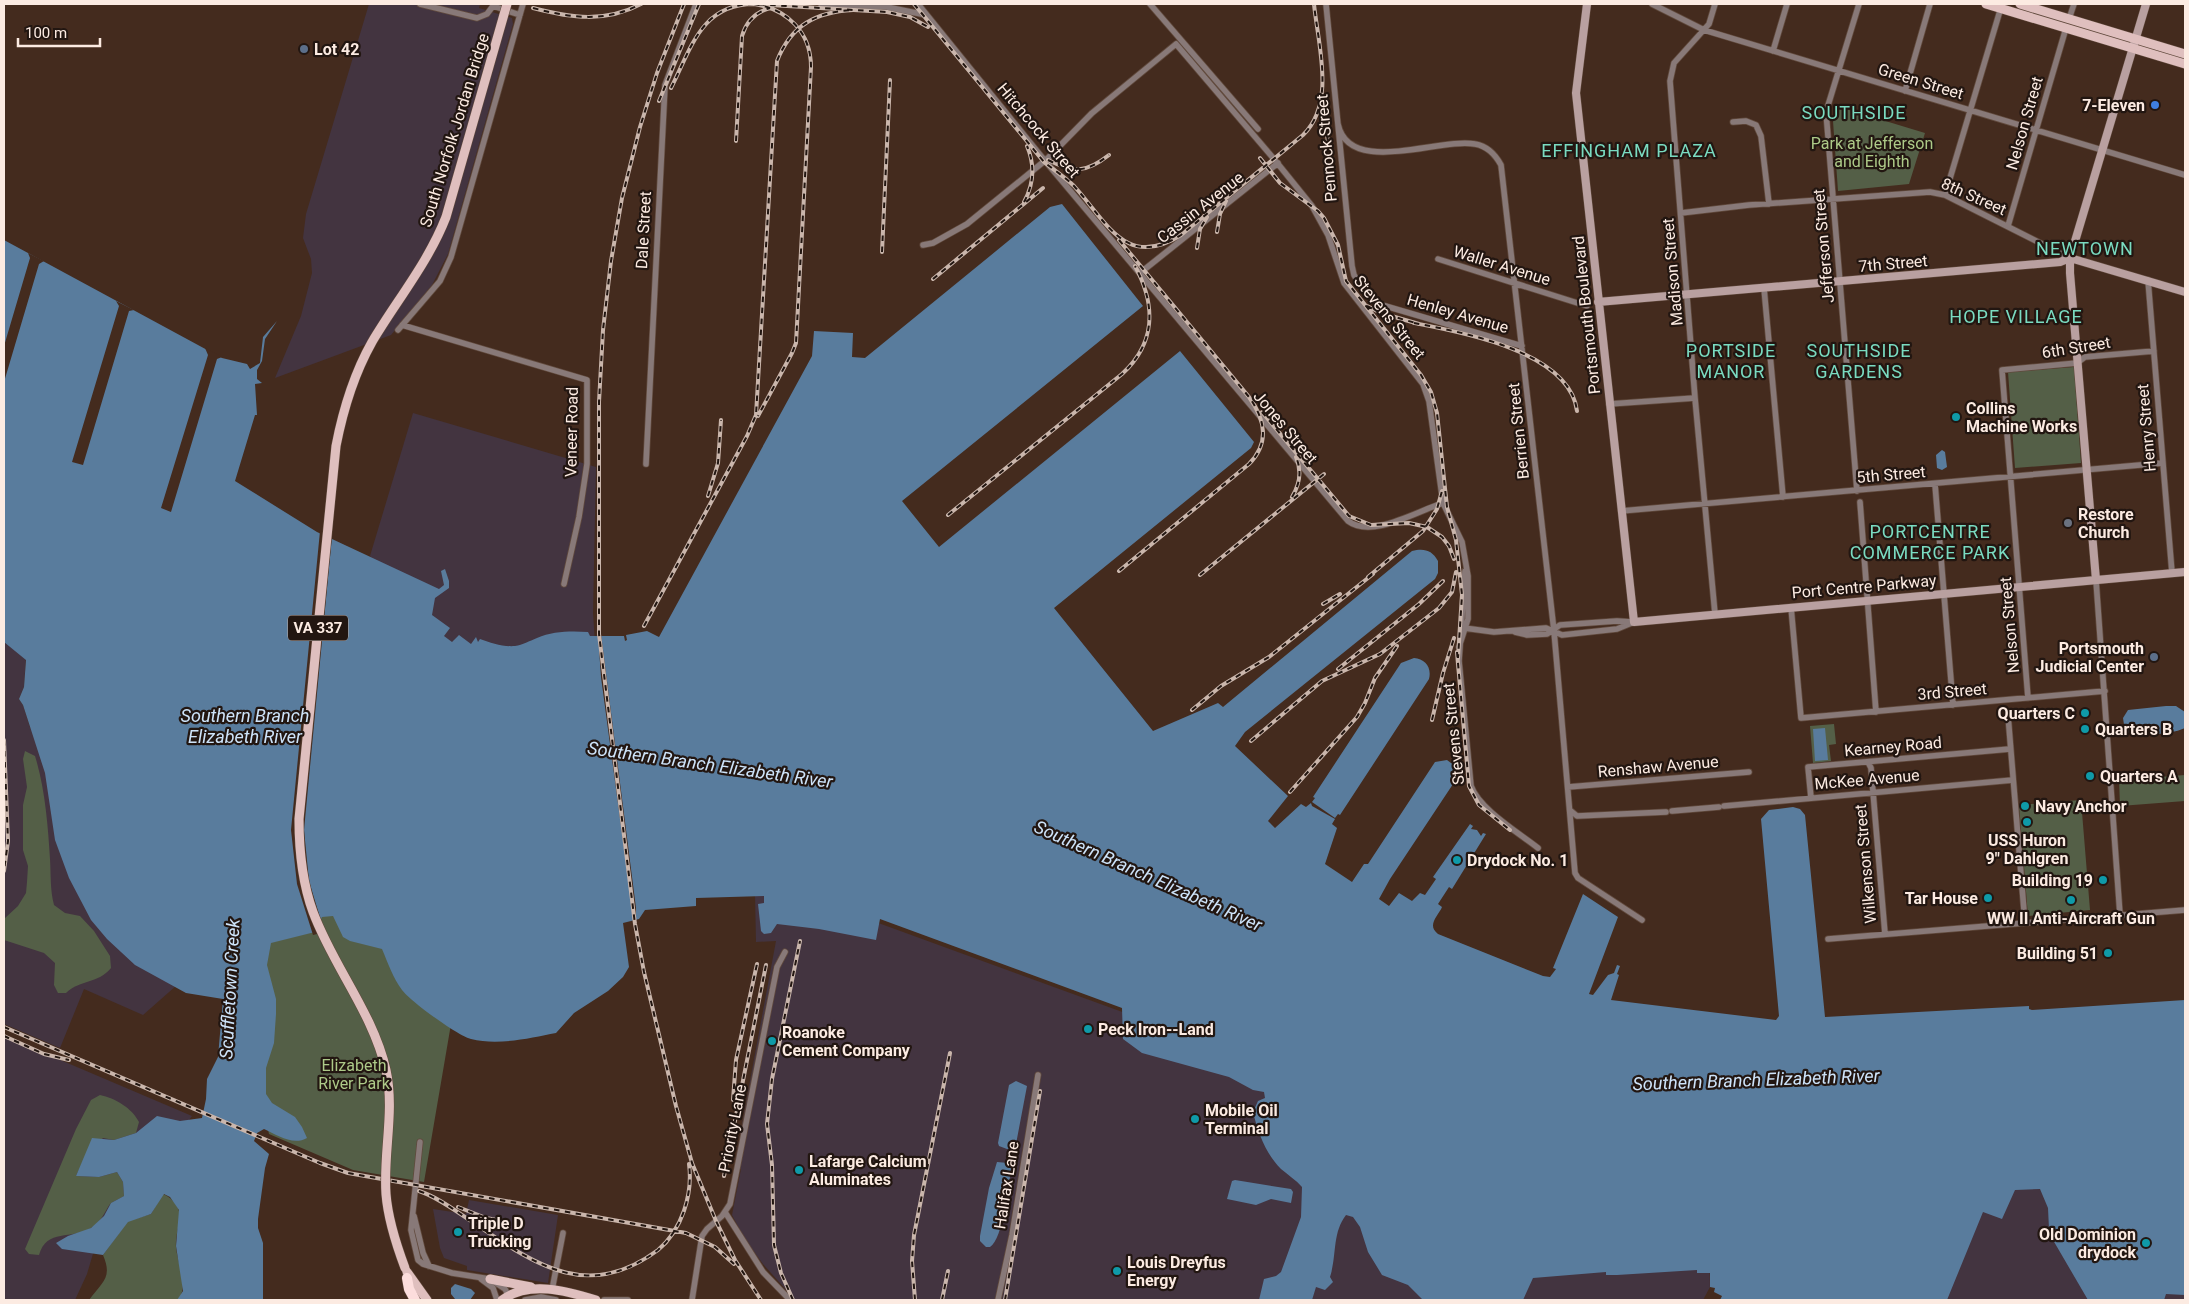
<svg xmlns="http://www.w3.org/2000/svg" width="2189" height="1304" font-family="Roboto,sans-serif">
  <rect width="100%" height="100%" fill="#442b1e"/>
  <path fill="#433440" d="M369 4H480L479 8 512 18 513 24 448 254 432 285 391 335 275 378 301 316 312 273 311 259 303 238 306 214Z
    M413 413 596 467 593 613 595 643 489 669 424 623 370 556Z
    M4 607 28 626 24 687 19 699 23 705 30 727 177 985 143 1015 84 989 60 1048 4 1024Z
    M755 893 810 898 1180 1033 1709 1244 1710 1287 1703 1300H795L763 1264 744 1238 732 1215 741 1169 734 1167 776 941 756 942Z
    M4 1036 192 1116 95 1247 87 1274 75 1300H4Z
    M2185 1158V1300H1875L1930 1172Z
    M469 1200 558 1215 548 1283 467 1270V1266L444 1258 440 1248 433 1209 466 1214Z"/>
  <path fill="#545f47" d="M1836 106 1925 133 1909 184 1838 191 1833 121Z
    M2074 367 2081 463 2015 468 2008 372Z
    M1834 724 1836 744 1829 745 1831 761 1813 763 1810 726Z
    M25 751 35 756C45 788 48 826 50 859 51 875 50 890 54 905L65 913 80 916 94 931 110 956 111 968C98 984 81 979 66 993H58L54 985 55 963 44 953 4 940V919L18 906 26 893 27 882 28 866 23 850V805L27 787 23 759Z
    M2185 775V801L2120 806 2119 780Z
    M2081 800 2090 910 2028 916 2019 805Z
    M324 914 332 915 383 947 451 1024 424 1182 353 1170 269 1134 261 1098 265 965 270 941Z
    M100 1095C115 1098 132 1108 139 1122L136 1133 114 1140 103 1138 84 1159 76 1176 99 1177 117 1172 123 1182 124 1196C120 1199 113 1201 110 1204 104 1213 101 1222 91 1228 71 1240 47 1228 39 1255L29 1254 25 1249 76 1129 91 1100Z
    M163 1194C170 1197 177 1203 179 1211 181 1222 175 1235 176 1247 177 1262 190 1289 177 1300H89C102 1282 113 1278 103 1255L128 1221 151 1214Z"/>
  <path fill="#597c9d" d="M1062 204 1143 306 902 501 939 547 1180 351 1254 442 1251 448 1054 608 1153 731 1218 703 1223 707 1412 551C1424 548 1432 550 1438 561V573L1435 579 1245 732 1235 746 1288 796 1268 821 1275 828 1301 804 1306 807 1311 803 1312 806 1335 819 1332 824 1337 828 1325 864 1352 882 1364 864H1368L1435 762 1447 760 1455 766 1457 778 1390 879 1379 899 1389 906 1399 893 1412 901 1420 893 1425 895 1436 879 1433 877 1470 824 1473 826 1471 829 1477 830 1481 836 1483 833 1486 834 1452 889 1449 887 1438 904 1442 907C1439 915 1426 925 1438 934L1543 976 1550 977 1556 969 1553 968 1583 894 1618 917 1589 994 1593 995 1608 975 1614 973 1617 965 1620 966 1617 974 1619 975 1611 1000 1776 1020 1779 1016 1761 819 1769 810 1793 807 1800 809 1805 815 1825 1017 2029 1006V1009L2032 1010 2185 1000V1295L2166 1294 2164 1300H2088L2053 1240 2049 1229 2048 1208 2040 1189 2015 1190 2002 1219 1983 1212 1947 1300H1720L1722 1296 1714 1292 1715 1288 1710 1287V1273H1697V1270L1617 1275H1606V1272L1533 1278 1523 1300H1423L1408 1285 1382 1275 1368 1252 1360 1227 1353 1217 1346 1215C1332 1233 1337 1256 1330 1277L1333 1282 1325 1290 1316 1287 1312 1300H1259L1264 1279 1276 1276 1281 1272 1301 1217 1302 1187C1296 1180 1288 1175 1281 1169 1265 1153 1258 1132 1253 1112L1258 1101 1265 1098 1264 1092 1253 1090 1229 1077 1142 1053 1123 1039 1122 1008 880 919 876 940 819 929 777 924 771 933 764 934 761 931 758 904 764 903V896L696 898V906L645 910 639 919 623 923 629 967 623 977 608 991 574 1013 556 1033C530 1038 498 1046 471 1039 458 1036 410 1001 402 990 393 978 388 963 382 949L350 941 343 937 333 916 322 917 315 932 271 943 267 965 276 999V1014L274 1043 266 1068V1094L272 1103 295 1117 302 1127 307 1138C293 1146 277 1135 264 1129L257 1133 254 1141 269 1154 265 1168 258 1219V1228L263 1243V1300H177L183 1291 176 1246 179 1210 170 1197 164 1194 151 1214 128 1222 103 1255 62 1249 56 1243 68 1236 91 1228 104 1216 111 1203 124 1196 123 1182 117 1172 99 1177 76 1176 92 1138 114 1140 136 1133 157 1116 180 1121 202 1118 206 1099 207 1079 218 1057 223 999 186 993 135 965 107 939 91 920 69 878 55 840 45 773 23 705 19 699 24 687 26 660 4 642V240L222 358 247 364 250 369 260 363 263 337 277 321 265 339 262 361 257 370V379L262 383 255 384 257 415H255L235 481 317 532 439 589 444 585 441 571 445 569 449 581V588L435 598 432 615 450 628 444 636 452 642 459 635 471 644 476 637 478 642 480 639C491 643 503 647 515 646 523 645 529 641 537 638 553 631 571 631 588 632L590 636H624L625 641 627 640 626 635 647 631 659 637 812 356 814 331 853 333 852 357 865 358 1050 207Z
    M1942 450 1945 452 1947 467 1942 470 1937 468 1936 455Z
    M1414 658C1425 659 1432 667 1429 679L1340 815 1338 814 1335 818 1312 802 1315 798 1313 797 1401 663Z
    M2166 706H2176L2185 712V728C2173 734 2136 738 2125 731L2123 718 2128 710Z
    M1825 728 1828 760 1815 761 1813 729Z
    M1016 1081 1027 1086 1016 1144 1015 1148 1007 1149 999 1146 998 1143 1009 1085Z
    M997 1162 1008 1163 1011 1168C1009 1185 1003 1239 990 1247H986L980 1241V1236L989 1188Z
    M1235 1180 1291 1189 1293 1192 1291 1203 1271 1199 1256 1205 1227 1199 1232 1181Z
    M455 1284 471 1289 475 1293 470 1300 455 1299 451 1294V1288Z"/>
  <path fill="#442b1e" d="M28 253 44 261 39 264 4 382V346L30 258Z
    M116 301 134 310 129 311 83 465 72 462 119 306Z
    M205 348 222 357 217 359 171 512 161 508 208 355Z
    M320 531 332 536 304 830 309 881 322 924 317 934 313 935 297 884 291 830Z
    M598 634H601L636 908V922L634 923 601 677Z"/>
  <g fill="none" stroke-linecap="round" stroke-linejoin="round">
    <g stroke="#614a3d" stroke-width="7">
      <path id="street" d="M420 4 477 18 487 14 493 6 520 15
        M821 4 887 7 926 15
        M918 4 1041 156 1348 521C1372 539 1417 511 1443 503
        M1150 4 1258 129
        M1326 4 1352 266 1354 275 1362 288 1382 305 1522 346
        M1652 4 1704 30 2185 175
        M2069 19 2074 4
        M1773 51 1787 4
        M1905 91 1930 4
        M1733 122 1746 121 1756 125 1761 136 1769 204
        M1338 124C1349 177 1440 137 1475 144 1487 146 1495 154 1501 165L1554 631 1575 873 1578 878 1642 920
        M1945 195 2002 4
        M1681 213 1749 205 1930 192 1945 195 2070 258
        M2008 226 2066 28
        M923 245 933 243 967 224 1047 159 1092 113 1176 44 1274 159 1312 206 1328 235 1344 283 1423 384 1429 401 1443 503 1462 542 1468 576V619L1459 647
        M1438 259 1587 306
        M1140 273 1278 163
        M2148 280 2172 573
        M1764 288 1783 497
        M402 325 587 380V464L579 517 564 584
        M398 330 440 281 451 257 523 4
        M1609 404 1695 398
        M646 464 665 85 696 4
        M1935 484 1953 705
        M1857 491 1826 112 1859 4
        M1860 502 1876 712
        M1621 511 2163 463
        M1465 571 1459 661 1471 786C1479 809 1519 833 1538 848
        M2096 580 2120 915
        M1791 607 1801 718 2105 691
        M1715 614 1695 398 1670 81 1674 63 1709 24 1715 4
        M1464 628 1494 632 1546 628 1562 635 1617 629 1634 622
        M1515 632 1527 635 1547 634 1560 625 1617 621 1632 622
        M2028 698 2002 370 2077 363 2085 357 2154 351
        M2008 715 2025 923
        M1868 762 1871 768 1885 934
        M1568 787 1749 772
        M1811 798 1808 767 2010 749
        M1724 806 2013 780
        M1571 811 1577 816 1666 812
        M1672 811 1719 807
        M1828 939 2185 910
        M420 1142 411 1230 418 1260 423 1264 452 1273 490 1279 505 1289 511 1300
        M725 1212 763 1272 790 1300
        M414 1216 423 1253 429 1266
        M481 1279 493 1288 497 1300
        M552 1290 563 1233
        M525 1300 541 1297 556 1300
        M604 1300H628
        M692 1300 702 1236 707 1229 722 1216 730 1204 777 967 785 952
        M998 1300 1012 1235 1038 1075"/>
    </g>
    <g stroke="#614a3d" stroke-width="9">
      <path id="secondary" d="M1587 4 1576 93 1634 622 2185 572
        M1598 302 2060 262 2070 258 2185 292
        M2096 580 2070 273V258L2146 4"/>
    </g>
    <g stroke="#614a3d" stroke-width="10">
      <path id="primary" d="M1986 4 2185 64
        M2020 4 2185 54
        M407 1272 427 1300
        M490 1279 531 1287
        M502 1300C529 1280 567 1291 596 1300"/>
    </g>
    <g stroke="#614a3d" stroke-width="11">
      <path id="highway" d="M407 1278 409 1289 415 1300"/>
    </g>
    <use href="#street" stroke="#887978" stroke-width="5.5"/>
    <use href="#secondary" stroke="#b9a0a0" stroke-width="8"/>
    <use href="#primary" stroke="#dfbfbe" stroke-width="9"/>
    <use href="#highway" stroke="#fcdddc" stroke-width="10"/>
    <g stroke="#cab6ac" stroke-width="4">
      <path id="rail" d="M684 4 657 73 640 127 622 198 611 261 603 330 599 402V634L635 924 644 972 676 1106 692 1163 716 1221 735 1260 761 1300
        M754 4C787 9 811 32 811 67L796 343 792 353 758 416
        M914 4 1044 162C1054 170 1065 177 1074 186 1107 222 1126 270 1181 235L1303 135C1336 103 1318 45 1314 4
        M533 8C571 18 605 23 641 4
        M671 88C691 49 701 4 754 4L887 12 910 17 928 27
        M659 101 699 4
        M1324 102 1328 144
        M736 141 742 36C746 22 756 12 770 8
        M1260 158 1280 183 1318 211 1324 218 1338 245 1346 281 1421 375 1431 392 1437 413 1447 507 1456 540 1462 595 1458 658
        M1048 160C1074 173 1086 173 1109 155
        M1024 202C1034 184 1035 165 1027 146
        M1217 232 1220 214 1226 201
        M1119 240 1249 397C1265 419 1270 443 1249 464L1119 571
        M1197 248 1200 229 1207 217
        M882 252 890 80
        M933 279 1043 188
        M1367 306 1381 313 1419 324
        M1414 323C1462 332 1570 352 1577 411
        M1262 412 1349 516 1371 525 1409 523 1427 527 1442 537 1449 546 1454 559
        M708 496 718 463 721 420
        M1292 497C1300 484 1302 471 1296 457
        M948 515 1122 374C1156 343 1156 305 1135 266
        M1200 575 1324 474
        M1368 577 1423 531 1437 509 1442 491
        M1323 604 1340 594
        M644 626 747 436 756 415 777 61C791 25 816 12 853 10
        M1457 652 1469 786 1479 805 1510 830
        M1338 669 1419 604 1443 581
        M1192 710 1221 686 1269 657 1373 574
        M1432 720 1443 673 1454 638
        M4 740 8 841 4 871
        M1251 741 1322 681 1380 654 1439 608 1452 592 1456 572
        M1290 792 1357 717 1365 703 1375 678 1397 646
        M4 1027 320 1163 348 1173 686 1233 715 1247 734 1264
        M4 1036 44 1054 69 1060
        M733 1100 736 1060 757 964
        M724 1176 766 965
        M419 1191C437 1197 453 1209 468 1219 532 1262 585 1304 658 1250 682 1230 693 1194 689 1164
        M458 1207 486 1218 502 1221
        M793 1300 781 1273 774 1245 772 1165 767 1124 772 1079 800 941
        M915 1300 912 1261 914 1235 950 1053
        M942 1300 948 1271
        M1005 1300 1040 1091"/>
    </g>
    <use href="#rail" stroke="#221611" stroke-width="2" stroke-dasharray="5.5" stroke-linecap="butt"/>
    <g stroke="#614a3d" stroke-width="10" stroke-linecap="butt">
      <path id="primary-bridge" d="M405 1268C396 1244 388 1220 386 1194 383 1153 395 1111 386 1070 373 1013 333 966 313 912 302 882 299 850 299 819L336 446C343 410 354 374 372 342 397 300 428 263 446 217L507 4"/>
    </g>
    <use href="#primary-bridge" stroke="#dfbfbe" stroke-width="9"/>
  </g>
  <g fill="#5c6f8a" stroke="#221611" stroke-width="2">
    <circle cx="304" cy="49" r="5"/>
    <circle cx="2154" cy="657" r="5"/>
  </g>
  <circle fill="#3f7fe0" stroke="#221611" stroke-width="2" cx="2155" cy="105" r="5"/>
  <g fill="#0f9aa8" stroke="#221611" stroke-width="2">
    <circle cx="1956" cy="417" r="5"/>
    <circle cx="2085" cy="713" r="5"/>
    <circle cx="2085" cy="729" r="5"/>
    <circle cx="2090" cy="776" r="5"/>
    <circle cx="2025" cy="806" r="5"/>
    <circle cx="2027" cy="822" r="5"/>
    <circle cx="1457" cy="860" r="5"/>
    <circle cx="2103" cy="880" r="5"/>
    <circle cx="1988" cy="898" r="5"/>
    <circle cx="2071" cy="900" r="5"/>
    <circle cx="2108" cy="953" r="5"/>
    <circle cx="1088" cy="1029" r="5"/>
    <circle cx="772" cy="1041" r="5"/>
    <circle cx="1195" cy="1119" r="5"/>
    <circle cx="799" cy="1170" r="5"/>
    <circle cx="458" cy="1232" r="5"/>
    <circle cx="2146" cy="1243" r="5"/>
    <circle cx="1117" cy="1271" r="5"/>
  </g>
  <circle fill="#6b7280" stroke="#221611" stroke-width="2" cx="2068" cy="523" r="5"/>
  <g text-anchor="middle" stroke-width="4.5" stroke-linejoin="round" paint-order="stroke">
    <rect fill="#221611" stroke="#bbaba3" stroke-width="1" x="288" y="615.5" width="60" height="25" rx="4"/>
    <g font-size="15" font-weight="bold" fill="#fcebe2">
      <text x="318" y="633">VA 337</text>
    </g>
    <g font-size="16" font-weight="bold" fill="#fcebe2" stroke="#221611" text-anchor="start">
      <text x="314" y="55">Lot 42</text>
      <text x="2145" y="111" text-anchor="end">7-Eleven</text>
      <text x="1966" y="414">Collins<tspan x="1966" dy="18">Machine Works</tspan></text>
      <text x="2078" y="520">Restore<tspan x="2078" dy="18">Church</tspan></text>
      <text x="2144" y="654" text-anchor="end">Portsmouth<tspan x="2144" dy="18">Judicial Center</tspan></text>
      <text x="2075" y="719" text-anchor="end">Quarters C</text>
      <text x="2095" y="735">Quarters B</text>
      <text x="2100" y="782">Quarters A</text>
      <text x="2035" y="812">Navy Anchor</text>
      <text x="2027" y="846" text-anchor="middle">USS Huron<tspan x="2027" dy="18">9" Dahlgren</tspan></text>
      <text x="1467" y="866">Drydock No. 1</text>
      <text x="2093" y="886" text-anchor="end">Building 19</text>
      <text x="1978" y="904" text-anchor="end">Tar House</text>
      <text x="2071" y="924" text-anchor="middle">WW II Anti-Aircraft Gun</text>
      <text x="2098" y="959" text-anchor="end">Building 51</text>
      <text x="1098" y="1035">Peck Iron--Land</text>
      <text x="782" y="1038">Roanoke<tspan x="782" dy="18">Cement Company</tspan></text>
      <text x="1205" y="1116">Mobile Oil<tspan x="1205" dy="18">Terminal</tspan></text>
      <text x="809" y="1167">Lafarge Calcium<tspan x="809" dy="18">Aluminates</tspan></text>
      <text x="468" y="1229">Triple D<tspan x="468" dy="18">Trucking</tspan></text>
      <text x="2136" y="1240" text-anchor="end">Old Dominion<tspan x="2136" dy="18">drydock</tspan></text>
      <text x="1127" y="1268">Louis Dreyfus<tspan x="1127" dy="18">Energy</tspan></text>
    </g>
    <g font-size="16" fill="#fcebe2" stroke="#221611">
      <text transform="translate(1921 81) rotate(17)" y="6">Green Street</text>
      <text transform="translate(2024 123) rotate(-74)" y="6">Nelson Street</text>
      <text transform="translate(454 130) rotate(-73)" y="6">South Norfolk Jordan Bridge</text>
      <text transform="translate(1039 130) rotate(50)" y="6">Hitchcock Street</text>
      <text transform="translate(1326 148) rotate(-95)" y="6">Pennock Street</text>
      <text transform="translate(1974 196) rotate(24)" y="6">8th Street</text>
      <text transform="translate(1200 207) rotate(-38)" y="6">Cassin Avenue</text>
      <text transform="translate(643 230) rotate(-87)" y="6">Dale Street</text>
      <text transform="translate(1823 246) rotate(-95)" y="6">Jefferson Street</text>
      <text transform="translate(1893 263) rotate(-5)" y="6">7th Street</text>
      <text transform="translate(1502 265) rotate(17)" y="6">Waller Avenue</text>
      <text transform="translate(1672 272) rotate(-95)" y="6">Madison Street</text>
      <text transform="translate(1458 313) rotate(16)" y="6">Henley Avenue</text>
      <text transform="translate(1586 315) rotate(-96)" y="6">Portsmouth Boulevard</text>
      <text transform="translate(1390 317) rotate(51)" y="6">Stevens Street</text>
      <text transform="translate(2076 347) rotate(-9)" y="6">6th Street</text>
      <text transform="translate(1286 427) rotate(50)" y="6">Jones Street</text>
      <text transform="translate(2146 428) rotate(-95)" y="6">Henry Street</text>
      <text transform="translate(1518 431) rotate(-96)" y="6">Berrien Street</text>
      <text transform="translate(571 432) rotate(-89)" y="6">Veneer Road</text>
      <text transform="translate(1891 474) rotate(-5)" y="6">5th Street</text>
      <text transform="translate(1864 586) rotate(-5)" y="6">Port Centre Parkway</text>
      <text transform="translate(2009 625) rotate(-95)" y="6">Nelson Street</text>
      <text transform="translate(1952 691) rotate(-5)" y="6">3rd Street</text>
      <text transform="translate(1453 734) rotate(-96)" y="6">Stevens Street</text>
      <text transform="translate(1893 746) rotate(-5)" y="6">Kearney Road</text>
      <text transform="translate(1658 766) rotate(-5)" y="6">Renshaw Avenue</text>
      <text transform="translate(1867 779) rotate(-5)" y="6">McKee Avenue</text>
      <text transform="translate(1865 864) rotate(-95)" y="6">Wilkenson Street</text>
      <text transform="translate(732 1128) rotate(-79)" y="6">Priority Lane</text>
      <text transform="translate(1006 1185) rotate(-81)" y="6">Halifax Lane</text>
    </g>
    <g font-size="16" fill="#adca88" stroke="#221611">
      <text x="1872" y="149">Park at Jefferson<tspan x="1872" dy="18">and Eighth</tspan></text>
      <text x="354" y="1071">Elizabeth<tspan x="354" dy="18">River Park</tspan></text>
    </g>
    <g font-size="18" letter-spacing="1" fill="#7adbc1" stroke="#221611">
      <text x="1854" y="119">SOUTHSIDE</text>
      <text x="1629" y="157">EFFINGHAM PLAZA</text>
      <text x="2085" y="255">NEWTOWN</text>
      <text x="2016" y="323">HOPE VILLAGE</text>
      <text x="1731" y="357">PORTSIDE<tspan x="1731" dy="21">MANOR</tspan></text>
      <text x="1859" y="357">SOUTHSIDE<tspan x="1859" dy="21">GARDENS</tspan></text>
      <text x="1930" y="538">PORTCENTRE<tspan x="1930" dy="21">COMMERCE PARK</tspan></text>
    </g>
    <g font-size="18" font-style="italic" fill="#cee4fa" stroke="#221611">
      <text x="245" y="722">Southern Branch<tspan x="245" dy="21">Elizabeth River</tspan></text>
      <text transform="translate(710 765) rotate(8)" y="6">Southern Branch Elizabeth River</text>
      <text transform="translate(1148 876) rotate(24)" y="6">Southern Branch Elizabeth River</text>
      <text transform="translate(230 989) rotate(-87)" y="6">Scuffletown Creek</text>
      <text transform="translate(1756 1080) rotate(-2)" y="6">Southern Branch Elizabeth River</text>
    </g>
  </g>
  <rect width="2189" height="1304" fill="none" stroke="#fcebe2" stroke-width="10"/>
  <path d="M18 38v8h82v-8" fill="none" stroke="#fcebe2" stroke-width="2.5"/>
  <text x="25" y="38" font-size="15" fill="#fcebe2" stroke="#221611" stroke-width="4" paint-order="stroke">100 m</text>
</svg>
